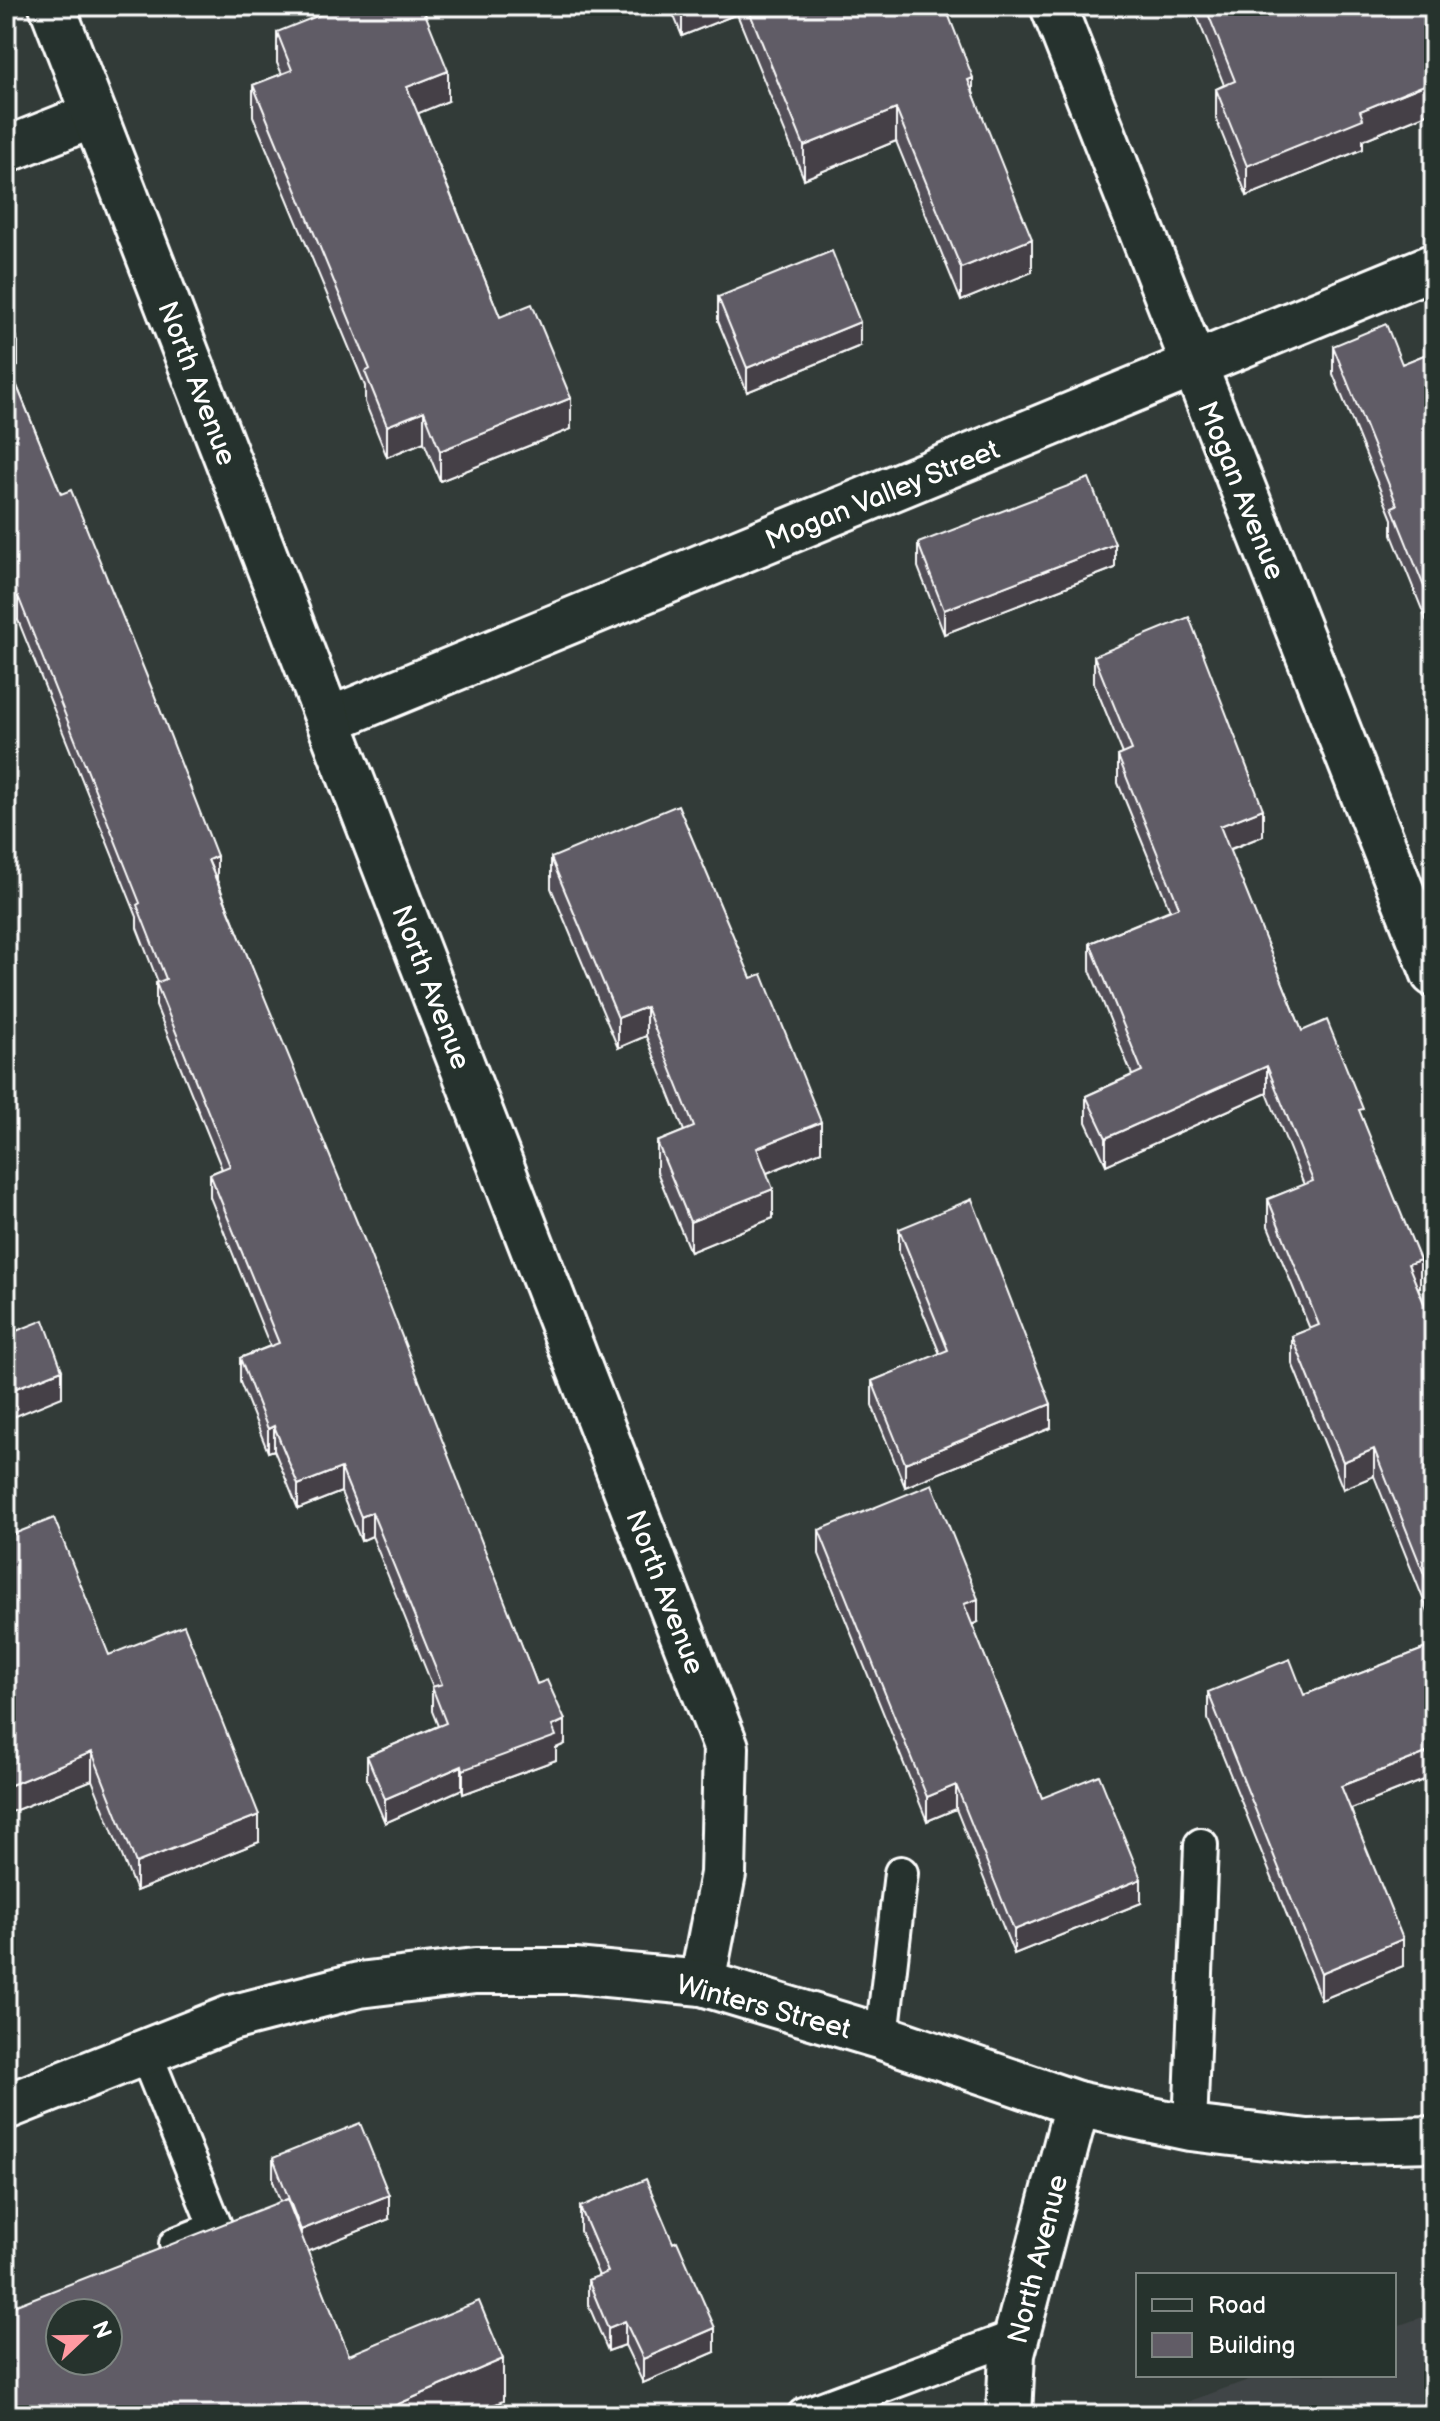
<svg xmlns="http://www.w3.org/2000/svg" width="1440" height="2421" font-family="'Balsamiq Sans',sans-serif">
  <rect width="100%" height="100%" fill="#323b38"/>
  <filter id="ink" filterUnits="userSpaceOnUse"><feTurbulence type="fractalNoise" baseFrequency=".0125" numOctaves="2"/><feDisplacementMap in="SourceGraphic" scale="16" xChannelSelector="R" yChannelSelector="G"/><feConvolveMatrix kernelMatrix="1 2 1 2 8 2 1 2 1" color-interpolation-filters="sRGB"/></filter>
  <g filter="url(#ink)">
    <path fill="#404546" d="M1434 2313V2415H1151L1262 2375H1394V2327Z"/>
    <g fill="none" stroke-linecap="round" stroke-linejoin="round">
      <g stroke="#fff" stroke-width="38">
        <path id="service" d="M882 2037 901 1873
          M145 2052 216 2228 176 2244
          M1190 2128 1201 1845
          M804 2415 1017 2336"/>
      </g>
      <g stroke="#fff" stroke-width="50">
        <path id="minor" d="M1053 6 1434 974
          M6 150 94 115
          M329 720 1434 266
          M1009 2415 1012 2354 1077 2104"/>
      </g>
      <g stroke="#fff" stroke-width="50">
        <path id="tertiary" d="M52 6 726 1747 723 1874 702 1983"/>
      </g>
      <g stroke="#fff" stroke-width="50">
        <path id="secondary" d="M6 2107 231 2018 359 1985 475 1971H575L702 1983 882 2037 1077 2104 1190 2128 1308 2142 1434 2139"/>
      </g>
      <use href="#service" stroke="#26332d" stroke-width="32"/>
      <use href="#minor" stroke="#26332d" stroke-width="44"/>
      <use href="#tertiary" stroke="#26332d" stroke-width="44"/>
      <use href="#secondary" stroke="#26332d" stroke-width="44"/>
    </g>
    <path fill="#534f58" stroke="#fff" stroke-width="2" d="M670 6H945L1032 272 961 301 896 141 804 179 737 14 682 36Z
      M1193 6H1434V111L1363 140V149L1247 196 1216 119V89L1224 85Z
      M277 32 448 101 418 113 500 317 571 429 440 481 424 442 387 457 365 402V386L253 116V85L282 74 277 63Z
      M718 297 860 346 747 392 718 321Z
      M6 313 18 366 10 369 217 880 537 1684 565 1744 556 1748V1760L463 1794 462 1789 385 1823 367 1780V1756L438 1726 432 1711V1687H433L372 1536 361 1541 341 1492 298 1509 274 1450 268 1452 240 1382V1358L270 1346 210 1197V1174L222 1169 156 1006V983L158 982 137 928V917L18 620Z
      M1333 346 1402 364 1434 351V625L1429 627 1392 535V519L1333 374Z
      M918 543 1115 568 944 634 918 567Z
      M1094 656 1263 836 1229 850 1302 1031 1363 1120 1420 1287H1418L1434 1328V1626L1374 1476 1343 1489 1292 1363V1336L1310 1329 1268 1226V1199L1304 1185 1267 1093 1106 1165 1086 1122V1096L1132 1075 1090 970V943L1170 910 1118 783V756L1123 754 1094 683Z
      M551 858 821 1151 767 1173 773 1218 690 1252 657 1172V1142L684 1131 646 1036 618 1048 551 888Z
      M899 1229 1051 1428 905 1487 872 1405V1381L940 1354 899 1253Z
      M819 1530 978 1622 972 1625 1042 1798 1141 1903 1014 1954 956 1809 927 1821 819 1554Z
      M1434 1645V1776L1351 1809 1403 1966 1321 2000 1208 1719V1692L1304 1695Z
      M109 1655 259 1842 136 1891 92 1780 6 1814Z
      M273 2158 389 2219 307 2251 349 2355 503 2401 6 2415 280 2201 273 2181Z
      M580 2207 715 2352 643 2383 625 2345 608 2351 588 2304V2280L599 2276 580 2231Z"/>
    <path fill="#444047" stroke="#fff" stroke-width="2" d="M682 6H737V14L682 36Z
      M448 71V101L407 118V87Z
      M973 78V110L968 80Z
      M1434 81V111L1363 140V149L1247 196V166L1360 111Z
      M896 109V141L804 179V146Z
      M1032 239V272L961 301V268Z
      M860 322V346L747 392V368Z
      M18 342V366L6 371V347Z
      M571 398V429L440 481V451Z
      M424 411V442L387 457V426Z
      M1115 544V568L944 634V610Z
      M18 596V620L6 624V601Z
      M1434 597V625L1429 627V599Z
      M1263 809V836L1220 853V826Z
      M217 856V880L208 860Z
      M646 1007V1036L618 1048V1018Z
      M1267 1066V1093L1106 1165V1138Z
      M821 1122V1151L757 1177V1148Z
      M773 1189V1218L690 1252V1222Z
      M1420 1260V1287L1408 1291V1264Z
      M62 1370V1397L6 1420V1392Z
      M1051 1404V1428L905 1487V1463Z
      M274 1426V1450L268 1452V1429Z
      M1374 1449V1476L1343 1489V1462Z
      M341 1468V1492L298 1509V1485Z
      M372 1512V1536L361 1541V1517Z
      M978 1599V1622L964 1628V1604Z
      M565 1720V1744L556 1748V1760L463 1794V1770Z
      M1434 1750V1776L1341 1813V1786Z
      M92 1752V1780L6 1814V1787Z
      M462 1766V1789L385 1823V1799Z
      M956 1785V1809L927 1821V1797Z
      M259 1815V1842L136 1891V1863Z
      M1141 1879V1903L1014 1954V1930Z
      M1403 1939V1966L1321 2000V1973Z
      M389 2195V2219L301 2254V2230Z
      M625 2321V2345L608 2351V2328Z
      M715 2328V2352L643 2383V2359Z
      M503 2359V2401L470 2415H373Z"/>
    <path fill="#615c66" stroke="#fff" stroke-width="2" fill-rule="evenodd" d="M342 6H422L448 71 407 87 500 317 532 304 571 398 440 451 424 411 387 426 365 372 370 369 253 85 292 70 277 32Z
      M747 6H945L973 78 968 80 1032 239 961 268 896 109 804 146Z
      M1205 6H1434V81L1360 111 1363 119 1247 166 1216 89 1235 81Z
      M832 251 860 322 747 368 718 297Z
      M6 313 18 342 6 347Z
      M1386 324 1402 364 1434 351V597L1429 599 1392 507 1397 505 1333 346Z
      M6 359 61 494 71 490 154 694 217 856 208 860 366 1244 537 1684 547 1680 565 1720 552 1726 556 1736 463 1770 462 1766 385 1799 367 1756 446 1723 432 1687 442 1684 372 1512 361 1517 341 1468 298 1485 274 1426 268 1429 240 1358 279 1343 210 1174 230 1166 156 983 166 979 137 905 140 903 18 596 6 601Z
      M1089 478 1115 544 944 610 918 543Z
      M1189 617 1263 809 1220 826 1302 1031 1327 1020 1363 1109 1359 1110 1420 1260 1408 1264 1434 1328V1599L1374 1449 1343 1462 1292 1336 1319 1325 1268 1199 1313 1181 1267 1066 1106 1138 1086 1096 1142 1071 1090 943 1179 907 1118 756 1132 750 1094 656Z
      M678 805 751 978 762 974 821 1122 757 1148 773 1189 690 1222 657 1142 694 1127 646 1007 618 1018 551 858Z
      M972 1199 1051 1404 905 1463 872 1381 948 1350 899 1229Z
      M44 1320 62 1370 6 1392V1335Z
      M932 1484 978 1599 964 1604 1042 1798 1099 1775 1141 1879 1014 1930 956 1785 927 1797 819 1530Z
      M54 1518 109 1655 184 1625 259 1815 136 1863 92 1752 6 1787V1537Z
      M1434 1645V1750L1341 1786 1403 1939 1321 1973 1208 1692 1290 1659 1304 1695Z
      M360 2123 389 2195 301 2230 273 2158Z
      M646 2179 673 2243 677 2241 715 2328 643 2359 625 2321 608 2328 588 2280 608 2272 580 2207Z
      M287 2199 349 2355 479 2301 503 2359 373 2415H6V2309ZM60 2313H108V2361H60Z"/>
  </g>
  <g text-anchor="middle" stroke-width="7" stroke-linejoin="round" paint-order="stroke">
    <g font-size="28" fill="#fff" stroke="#26332d">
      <text transform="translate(198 383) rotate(69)" y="10">North Avenue</text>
      <text transform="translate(1242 490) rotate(68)" y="10">Mogan Avenue</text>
      <text transform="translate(882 494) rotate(-22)" y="10">Mogan Valley Street</text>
      <text transform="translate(432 987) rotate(69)" y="10">North Avenue</text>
      <text transform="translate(666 1592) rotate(69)" y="10">North Avenue</text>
      <text transform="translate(764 2006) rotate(15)" y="10">Winters Street</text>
      <text transform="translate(1037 2259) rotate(-76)" y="10">North Avenue</text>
    </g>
  </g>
  <rect width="1440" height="2421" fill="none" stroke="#26332d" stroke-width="32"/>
  <rect x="16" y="16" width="1408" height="2389" fill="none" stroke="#fff" stroke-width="3" filter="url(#ink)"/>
  <rect x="1136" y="2273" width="260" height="104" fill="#26332d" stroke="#7d8581" stroke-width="2"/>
  <rect x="1152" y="2299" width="40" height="12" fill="#26332d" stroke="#7d8581" stroke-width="2"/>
  <text x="1208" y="2313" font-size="24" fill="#ffffff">Road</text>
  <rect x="1152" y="2333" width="40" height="24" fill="#615c66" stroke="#7d8581" stroke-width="2"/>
  <text x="1208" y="2353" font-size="24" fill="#ffffff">Building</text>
  <g transform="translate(84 2337) rotate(68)"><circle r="38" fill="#26332d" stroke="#7d8581" stroke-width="2"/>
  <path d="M0-6L14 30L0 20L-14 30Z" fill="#ff9aa2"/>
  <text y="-12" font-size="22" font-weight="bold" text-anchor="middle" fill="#ffffff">N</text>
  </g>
</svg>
